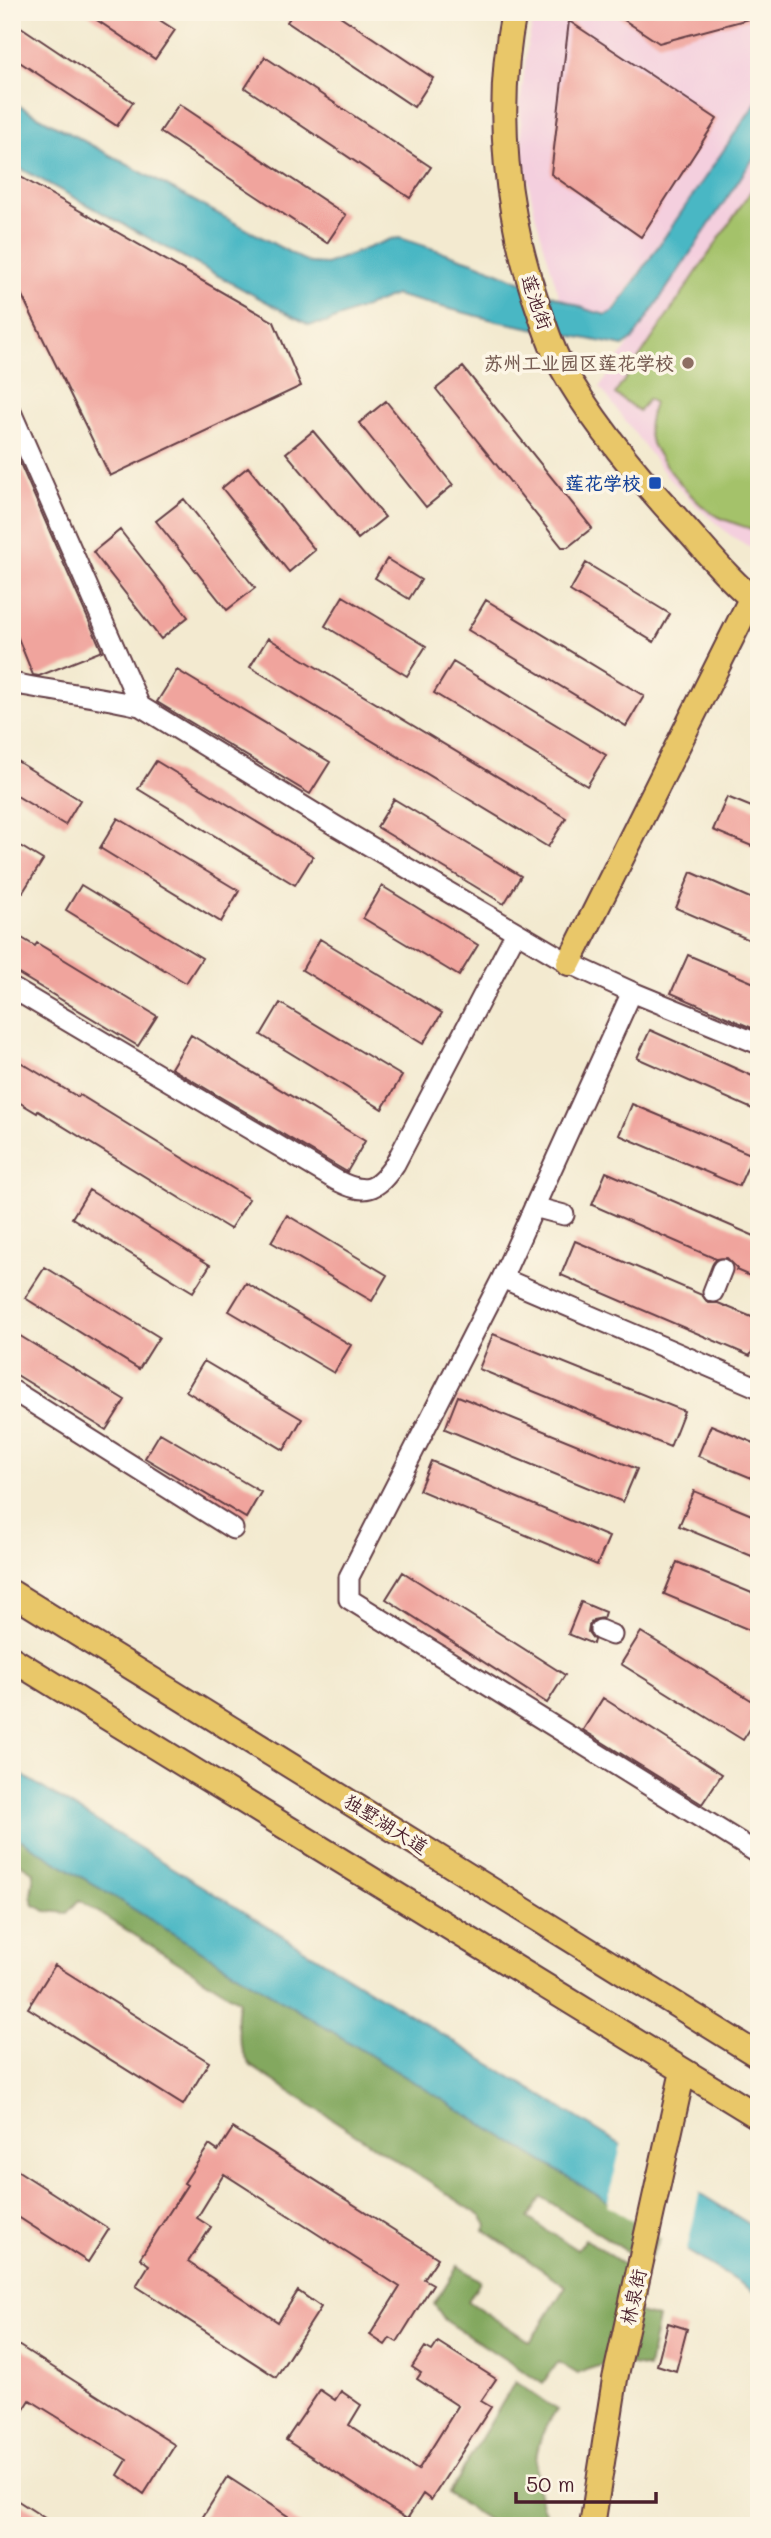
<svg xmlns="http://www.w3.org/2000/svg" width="771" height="2538" font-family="Mali,'LXGW WenKai TC',sans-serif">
  <rect width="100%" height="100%" fill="#fcf5e5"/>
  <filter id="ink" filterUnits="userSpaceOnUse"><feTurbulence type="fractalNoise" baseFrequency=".0143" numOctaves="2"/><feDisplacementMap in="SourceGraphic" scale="14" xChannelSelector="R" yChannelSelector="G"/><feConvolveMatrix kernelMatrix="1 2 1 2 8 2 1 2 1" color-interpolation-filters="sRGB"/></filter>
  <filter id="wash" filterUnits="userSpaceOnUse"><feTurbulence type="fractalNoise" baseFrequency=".00686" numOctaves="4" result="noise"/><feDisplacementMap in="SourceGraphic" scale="28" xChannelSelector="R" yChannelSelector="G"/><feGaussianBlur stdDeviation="1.57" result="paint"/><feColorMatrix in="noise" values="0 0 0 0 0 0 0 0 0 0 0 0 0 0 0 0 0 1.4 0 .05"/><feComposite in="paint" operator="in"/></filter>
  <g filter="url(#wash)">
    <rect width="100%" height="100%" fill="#f3ead0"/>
    <path fill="#f4cfde" d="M535 12H759V98L610 314 588 310 560 299 536 218 523 157 520 106 527 48Z
      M759 150V553L730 535 698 508 666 475 600 387Z"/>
    <path fill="#a4c26a" stroke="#77704a" stroke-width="2" d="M759 179V531H757C743 526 728 522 715 515 697 506 653 455 649 435 647 423 651 414 654 403L648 399 639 411 615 394Z"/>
    <path fill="#83a85e" stroke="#666444" stroke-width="2" d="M12 1834 662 2235 647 2264 542 2197 528 2218 577 2250 585 2239 630 2268 634 2312 658 2318 648 2368C624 2362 599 2362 578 2374L558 2362 543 2384 445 2320 434 2304 458 2266 480 2281 468 2301 530 2342 566 2286 484 2230 487 2225 481 2216 251 2066C239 2050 233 2020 239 2001L79 1900 67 1913 46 1911 34 1905 31 1896 34 1872 12 1858Z
      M515 2382 557 2410C528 2445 531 2488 552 2526H497L448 2494Z"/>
    <path fill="#4ab7c4" stroke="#4a6b78" stroke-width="2" d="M759 98V150L633 339 623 346 497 321 395 295 326 323 309 325 12 164V102L309 263 326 264 391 239 400 238 476 263 588 310 606 315 615 310Z
      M12 1769 759 2230V2295L12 1834Z"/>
    <path fill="#f3ead0" d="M622 2142 700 2190 686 2254 607 2205Z"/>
    <g id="blocks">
      <path fill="#f0a49d" d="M85 12H147L175 30 155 59Z
        M294 12H334L433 78 414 107 287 22Z
        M612 12H755L756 17 659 43Z
        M12 21 133 102 117 126 12 57Z
        M569 21 717 119 641 237 551 174Z
        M265 57 431 167 410 198 245 88Z
        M179 104 346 215 327 243 160 132Z
        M12 172 274 322 301 386 110 476 12 275Z
        M463 367 592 528 568 547H562L436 389Z
        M386 401 453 485 426 507 359 423Z
        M313 431 385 517 358 539 286 453Z
        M12 445 102 651 39 676 33 675 12 623Z
        M248 467 315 550 289 572 222 488Z
        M184 499 255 588 227 610 156 521Z
        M120 530 188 617 161 639 93 552Z
        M387 559 421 580 409 599 375 578Z
        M586 563 670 614 654 642 570 591Z
        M343 596 426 646 407 676 325 626Z
        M486 600 644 696 626 726 468 630Z
        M268 638 566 818 548 847 250 667Z
        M453 662 606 755 587 786 434 693Z
        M177 670 330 762 310 794 157 702Z
        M12 758 80 800 65 825 12 793Z
        M156 761 313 856 295 885 138 789Z
        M727 797 759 810V849L713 830Z
        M394 799 521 876 504 904 377 827Z
        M118 818 239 891 221 922 100 848Z
        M12 841 43 860 23 892 12 886Z
        M691 872 759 902V944L676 908Z
        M81 885 202 958 186 983 66 910Z
        M382 886 478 945 459 976 363 918Z
        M12 932 35 946 37 943 157 1016 138 1046 12 970Z
        M320 939 442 1013 423 1044 302 970Z
        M688 955 759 985V1031L671 993Z
        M280 1003 402 1076 382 1109 261 1035Z
        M650 1030 759 1079V1112L637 1058Z
        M191 1035 365 1141 347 1172 171 1068Z
        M12 1057 78 1097 80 1095 249 1199 230 1229 38 1111 37 1113 12 1098Z
        M632 1104 753 1155 739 1186 619 1135Z
        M606 1172 759 1238V1280L736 1270 737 1268 727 1258 716 1259 592 1205Z
        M89 1190 210 1265 193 1292 72 1218Z
        M287 1215 387 1275 372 1301 271 1242Z
        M575 1241 702 1295 708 1303H718L759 1320V1337L750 1356 561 1275Z
        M45 1267 159 1337 139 1369 25 1298Z
        M246 1283 351 1345 334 1373 229 1311Z
        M12 1331 125 1400 106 1430 12 1372Z
        M493 1334 684 1411 670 1447 479 1369Z
        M204 1361 302 1419 284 1450 186 1391Z
        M458 1396 637 1469 623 1502 445 1429Z
        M711 1425 759 1445V1481L698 1456Z
        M160 1433 261 1492 246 1518 145 1458Z
        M431 1461 609 1537 597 1565 419 1490Z
        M694 1491 759 1518V1559L679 1526Z
        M677 1562 759 1596V1634L664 1594Z
        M403 1572 565 1675 547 1703 386 1599Z
        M581 1602 605 1612 603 1618 593 1620 589 1626 588 1632 594 1640 593 1644 568 1634Z
        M641 1632 759 1705V1715L743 1740 621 1664Z
        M603 1698 722 1774 702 1804 583 1730Z
        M55 1965 209 2062 183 2105 28 2008Z
        M233 2128 438 2258 424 2279 433 2284 397 2342 390 2338 385 2345 370 2335 400 2287 224 2174 197 2218 211 2227 188 2262 278 2322 298 2291 321 2307 276 2377 136 2286 149 2265 140 2258 187 2185 184 2183 209 2145 218 2151Z
        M12 2167 109 2229 88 2262 12 2213Z
        M668 2323 687 2329 676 2371 657 2365Z
        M438 2342 496 2379 481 2401 491 2407 431 2500 423 2494 407 2519 286 2440 320 2390 335 2400 341 2391 361 2405 349 2425 418 2470 458 2406 417 2379 421 2373 412 2367 425 2347 432 2351Z
        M18 2345 175 2445 144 2494 118 2475 127 2460 30 2400 12 2428V2354Z
        M228 2477 303 2526H197Z
        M12 2497 57 2526H12Z"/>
    </g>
  </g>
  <g filter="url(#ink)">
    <use href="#blocks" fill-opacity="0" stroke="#633d44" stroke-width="2"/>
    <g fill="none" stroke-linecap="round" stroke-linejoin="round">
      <g stroke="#633d44" stroke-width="23">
        <path id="minor" d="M12 414 140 706C98 696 55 692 12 683
          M140 706 334 825 569 963 632 992 502 1278 759 1388
          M12 988 336 1180C365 1195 376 1192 395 1164L516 932
          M632 992 759 1044
          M534 1207 564 1215
          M502 1278 349 1577V1599L759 1854
          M713 1292 722 1269
          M12 1390 233 1529
          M600 1630 612 1635"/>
      </g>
      <g stroke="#633d44" stroke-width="28">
        <path id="major" d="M514 12C494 111 506 216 539 310 545 328 551 347 560 364 591 420 635 473 678 520 704 548 729 581 759 604
          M569 963 751 599
          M12 1593 759 2056
          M12 1659 759 2117
          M592 2526 615 2379 683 2071"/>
      </g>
      <use href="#minor" stroke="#fff" stroke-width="19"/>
      <use href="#major" stroke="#e9c769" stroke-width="24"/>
    </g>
  </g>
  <circle fill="#8d6e63" stroke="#fcf5e5" stroke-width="2.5" cx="688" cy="363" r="7"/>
  <rect fill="#1a4fb4" stroke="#fcf5e5" stroke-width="2.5" x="648" y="476" width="14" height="14" rx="3.5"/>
  <g text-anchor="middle" stroke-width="7" stroke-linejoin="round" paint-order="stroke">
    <g font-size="19" fill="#4a1f2b" stroke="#fcf5e5">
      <text transform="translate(537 302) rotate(71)" y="7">莲池街</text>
      <text transform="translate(386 1824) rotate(32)" y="7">独墅湖大道</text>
      <text transform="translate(633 2297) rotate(-77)" y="7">林泉街</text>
    </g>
    <g font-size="19" font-weight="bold" fill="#785e54" stroke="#fcf5e5" text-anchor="end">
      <text x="674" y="370">苏州工业园区莲花学校</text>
    </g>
    <g font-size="19" font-weight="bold" fill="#164399" stroke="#fcf5e5" text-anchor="end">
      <text x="641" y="490">莲花学校</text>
    </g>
  </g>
  <rect width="771" height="2538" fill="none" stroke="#fcf5e5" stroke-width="42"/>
  <path d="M516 2492v10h140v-10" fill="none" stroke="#4a1f2b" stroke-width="3.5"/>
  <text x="526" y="2492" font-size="21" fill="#4a1f2b" stroke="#fcf5e5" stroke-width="5" paint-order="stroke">50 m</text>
</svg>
